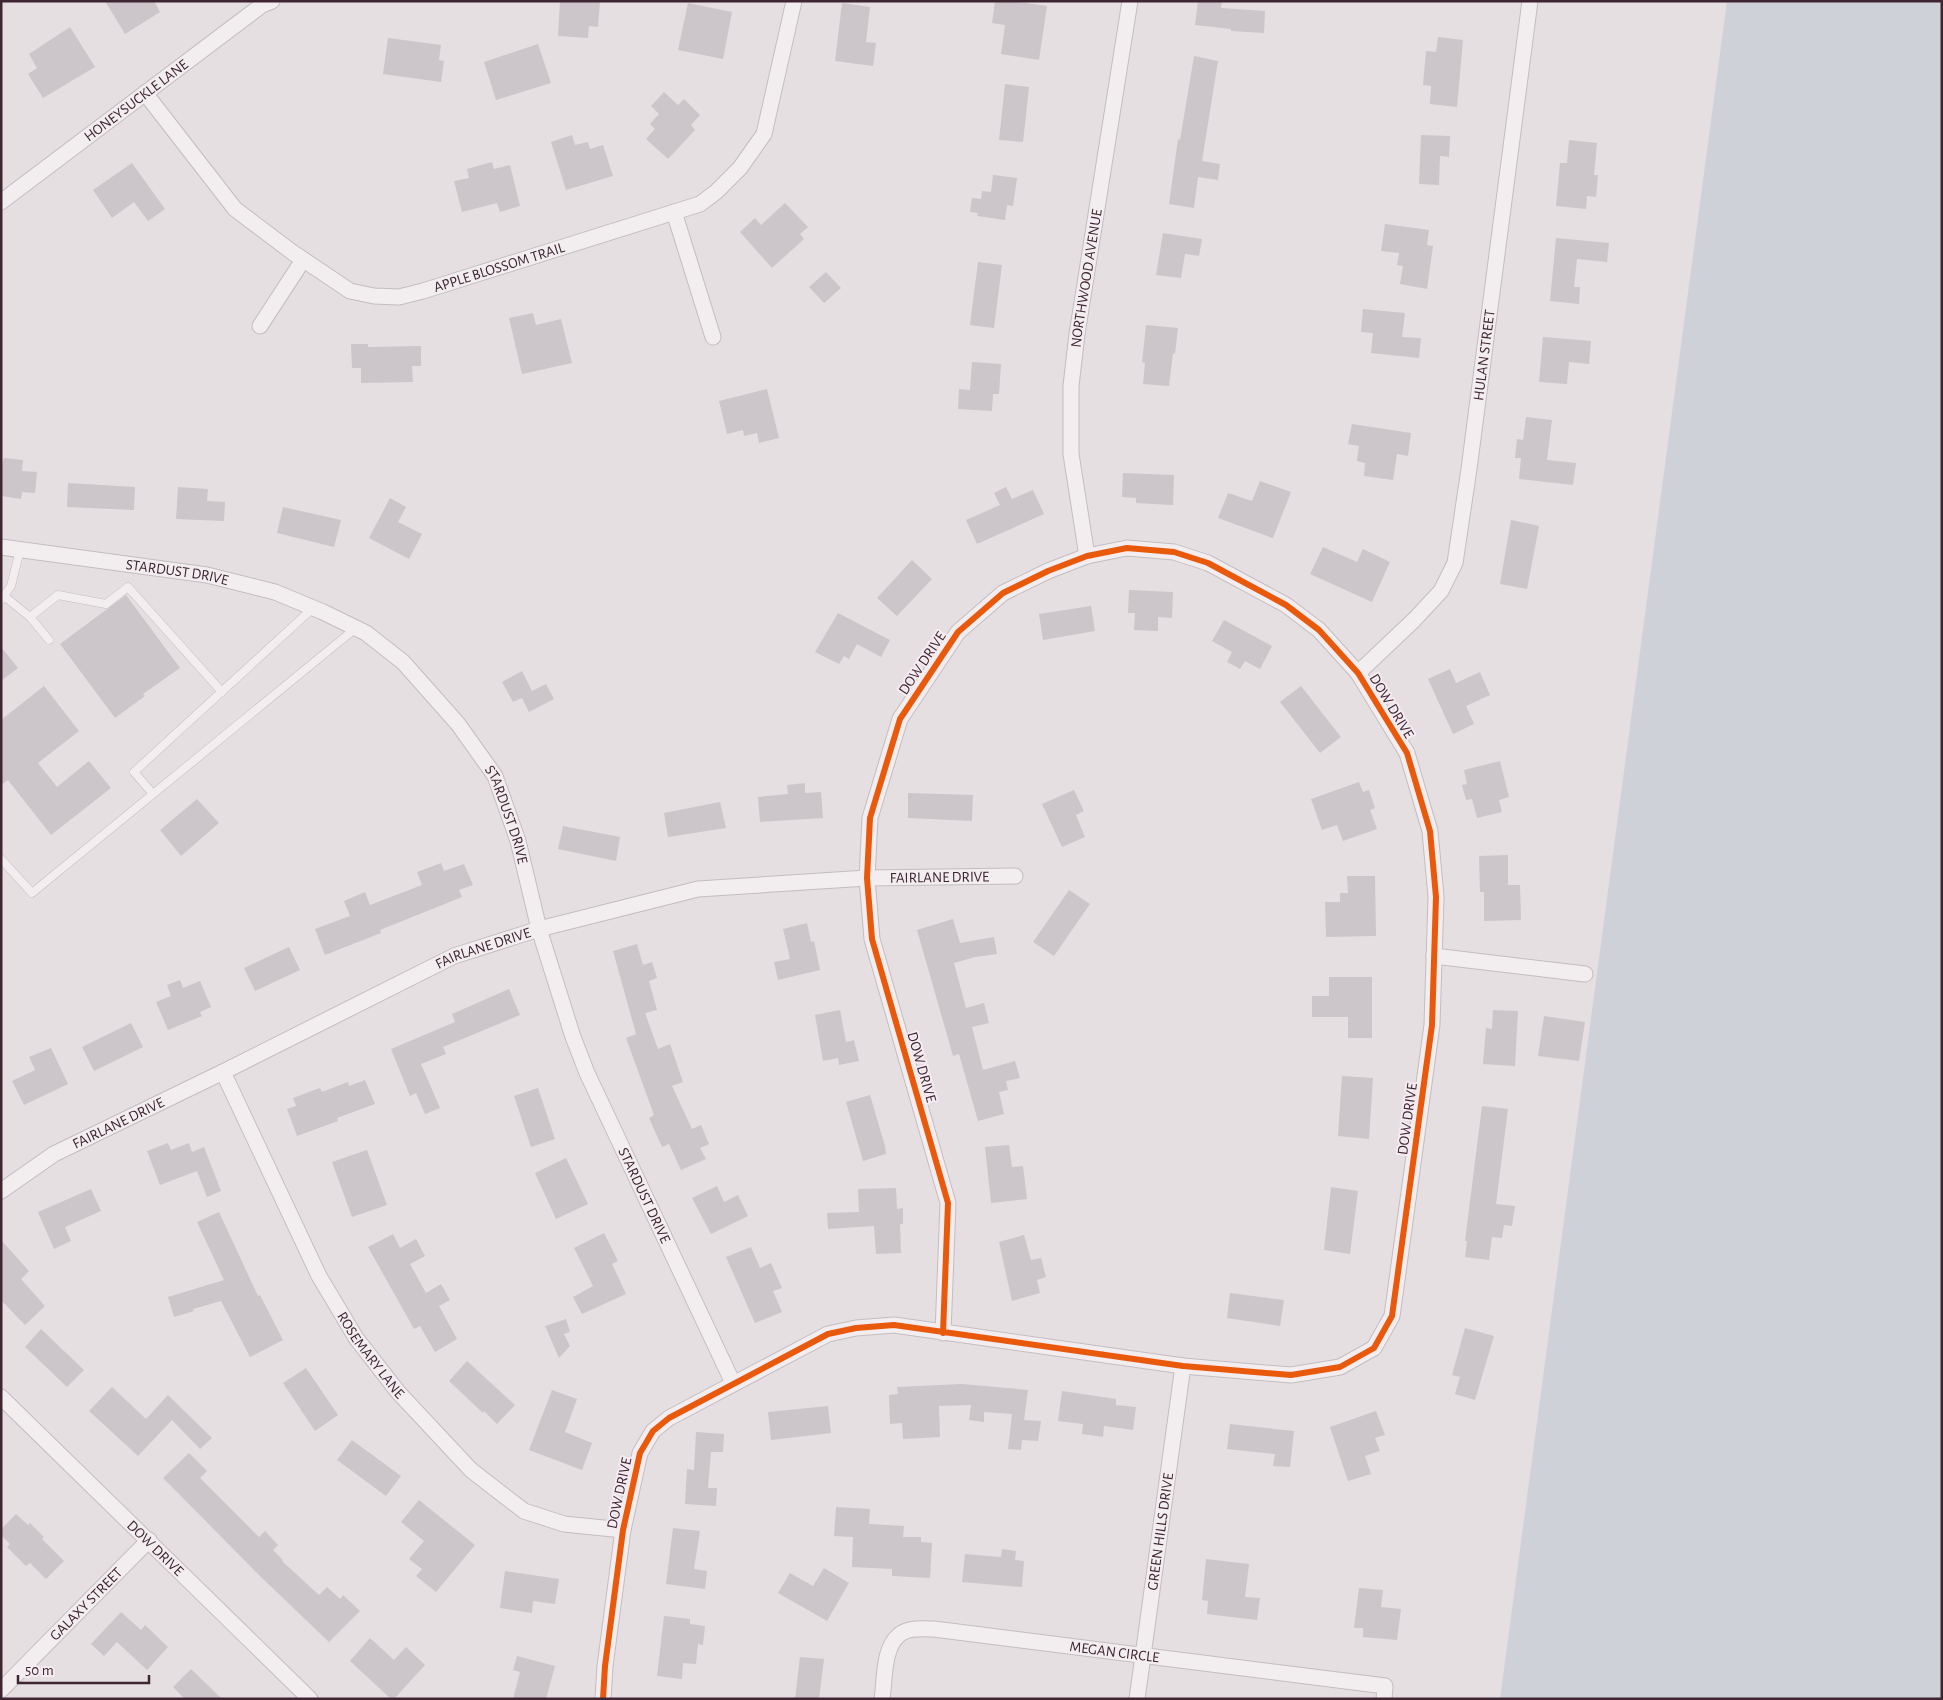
<svg xmlns="http://www.w3.org/2000/svg" width="1943" height="1700" font-family="'Alegreya Sans',sans-serif">
  <rect width="100%" height="100%" fill="#e5dfe2"/>
  <path fill="#cfd1d9" d="M1727 1H1942V1699H1500Z"/>
  <path fill="#ccc5c9" d="M105 1H154L160 12 125 34Z
    M560 1H600L598 27 589 26 588 38 558 36Z
    M995 1H1012L1047 6 1039 60 1001 54 1005 25 992 23Z
    M1198 1H1222L1221 8 1265 11 1264 33 1231 31V29L1195 25Z
    M688 3 732 12 723 59 678 50Z
    M842 3 870 7 866 42 876 43 873 66 835 61Z
    M70 27 95 67 43 98 28 74 37 68 29 54Z
    M1438 37 1463 40 1457 107 1430 104 1431 86 1423 85 1426 51 1436 52Z
    M388 38 441 45 439 60 444 61 441 82 383 74Z
    M538 44 551 83 496 100 484 62Z
    M1194 56 1218 61 1202 161 1220 164 1218 180 1198 177 1194 208 1169 204 1178 139 1180 140Z
    M1005 84 1029 87 1023 142 999 140Z
    M664 92 678 105 684 99 700 115 691 125 695 130 668 159 646 139 655 129 650 124 659 114 651 106Z
    M572 135 575 145 588 142 590 149 603 145 613 176 566 190 551 142Z
    M1421 135 1450 136 1449 157 1440 156 1439 185 1419 184Z
    M1569 140 1597 143 1594 175H1598L1596 197 1587 196 1586 209 1556 206 1560 163H1567Z
    M492 162 494 169 510 165 520 206 500 212 497 203 462 212 454 181 469 178 467 169Z
    M132 163 165 209 148 221 134 202 112 218 93 190Z
    M993 175 1017 178 1013 206 1007 205 1005 220 977 216 978 213 970 212 972 198 981 199 982 191 991 192Z
    M785 203 808 227 800 234 804 239 772 268 740 232 755 218 761 225Z
    M1385 224 1429 230 1427 245 1433 246 1427 289 1400 284 1403 266 1397 265 1399 253 1381 251Z
    M1163 233 1202 239 1199 256 1185 254 1181 278 1156 275Z
    M1556 238 1609 243 1607 262 1577 259 1574 287H1580L1579 304 1550 301Z
    M978 262 1002 265 994 328 970 325Z
    M826 272 841 288 824 303 809 287Z
    M1363 309 1405 313 1402 337 1421 338 1419 358 1371 353 1373 333 1361 332Z
    M533 313 536 325 561 319 572 363 522 374 509 318Z
    M1146 325 1178 328 1175 354 1173 353 1169 386 1143 384 1145 363 1142 362Z
    M1543 337 1591 341 1589 364 1569 362 1567 384 1539 382Z
    M351 344H368V347L421 346V366H412L413 382 361 383V368H352Z
    M972 362 1001 364 999 394H993L992 411 958 409 959 389 970 390Z
    M767 389 779 438 759 443 757 433 744 436 743 430 727 434 719 401Z
    M1526 417 1552 420 1547 460 1576 463 1573 485 1519 479 1521 458H1515L1517 439 1523 440Z
    M1352 424 1411 433 1408 456 1397 454 1393 480 1364 476 1365 463 1357 461 1359 446 1348 444Z
    M4 458 23 460 22 471 37 472 35 493 22 492 21 499 1 496V467Z
    M1123 473 1174 475 1173 505 1136 503V498L1122 497Z
    M1260 481 1291 492 1273 538 1218 518 1228 493 1252 501Z
    M68 483 135 487 134 510 67 507Z
    M178 487 208 489 207 501 225 502 224 521 176 519Z
    M1006 487 1012 499 1033 490 1044 514 977 544 966 520 1000 505 994 493Z
    M390 498 406 507 398 522 422 534 409 559 369 538Z
    M283 507 341 520 334 547 277 533Z
    M1511 520 1539 526 1527 589 1500 584Z
    M1323 547 1357 562 1363 549 1390 562 1372 602 1310 574Z
    M912 560 932 579 897 616 877 598Z
    M1129 590 1173 592 1172 618 1158 617V631L1134 630 1135 613H1128Z
    M126 595 180 668 143 694 145 696 115 718 60 644Z
    M1091 606 1095 631 1043 640 1039 614Z
    M838 613 890 640 881 657 857 644 849 659 844 656 839 664 815 652Z
    M1224 620 1272 646 1260 669 1245 661 1240 669 1227 662 1232 652 1212 641Z
    M1 647 18 668 1 681Z
    M1450 669 1456 683 1480 672 1490 695 1466 706 1474 724 1453 734 1428 679Z
    M522 671 532 691 546 684 554 699 529 712 522 698 513 702 502 682Z
    M44 686 79 731 38 763 57 787 89 761 111 788 51 835 8 780 1 785V720Z
    M1301 686 1341 737 1320 753 1280 702Z
    M1500 761 1509 797 1499 800 1502 812 1477 818 1472 799 1466 800 1462 785 1467 784 1464 770Z
    M1359 782 1363 792 1369 790 1375 808 1370 810 1377 829 1343 841 1337 825 1322 830 1311 799Z
    M805 783V793L821 792 823 818 760 822 758 797 788 794 787 785Z
    M1074 790 1084 811 1076 815 1085 837 1062 847 1042 804Z
    M908 793 973 795 972 821 908 818Z
    M197 799 219 823 181 856 160 830Z
    M720 802 726 828 668 837 664 813Z
    M563 826 620 837 616 861 558 849Z
    M1508 855V885H1520L1521 920 1484 921V892H1480L1479 856Z
    M441 863 444 871 464 864 473 885 459 890 462 897 380 930 381 933 325 955 315 929 350 916 344 901 365 892 370 905 422 885 417 872Z
    M1347 876H1375L1376 936 1326 937 1325 902H1340V893H1348Z
    M1069 890 1090 904 1054 956 1033 942Z
    M953 919 960 943 994 937 997 954 975 957 954 963 966 1008 984 1003 989 1023 972 1027 983 1070 1015 1061 1020 1078 1006 1081 1008 1090 999 1092 1004 1114 978 1121 959 1054 953 1056 917 930Z
    M807 923 811 942 814 941 820 970 778 980 774 962 790 959 783 929Z
    M637 944 643 965 652 962 657 978 649 981 657 1010 645 1013 658 1049 670 1044 683 1082 672 1086 692 1129 701 1125 709 1144 700 1148 706 1159 681 1170 669 1144 662 1147 649 1118 654 1115 626 1038 636 1034 613 951Z
    M289 947 300 970 255 991 244 968Z
    M1329 977H1372V1038H1348V1017H1312V996H1329Z
    M180 980 183 988 200 981 211 1007 200 1012 202 1016 168 1030 156 1002 171 996 167 985Z
    M509 989 520 1015 443 1047 446 1054 421 1064 440 1108 425 1114 416 1093 410 1096 391 1049 455 1022 452 1014Z
    M840 1010 846 1042 854 1040 859 1061 839 1065 838 1058 823 1061 815 1015Z
    M1493 1010 1518 1011 1515 1066 1483 1064 1486 1028 1492 1029Z
    M1544 1016 1585 1022 1579 1061 1538 1056Z
    M131 1023 143 1047 94 1071 82 1047Z
    M51 1048 68 1084 24 1105 12 1081 35 1070 29 1057Z
    M1342 1076 1373 1078 1369 1139 1338 1136Z
    M365 1080 375 1104 337 1118 338 1121 297 1136 287 1109 296 1106 293 1098 320 1088 322 1092 348 1082 349 1086Z
    M538 1088 555 1139 531 1147 514 1096Z
    M870 1095 885 1146 886 1154 863 1161 846 1102Z
    M1482 1106 1508 1109 1496 1204 1515 1206 1512 1226 1504 1225 1502 1238 1492 1237 1489 1260 1465 1257 1467 1241H1465Z
    M168 1143 171 1150 189 1143 192 1152 204 1147 221 1191 207 1197 197 1171 160 1185 147 1151Z
    M1009 1145 1012 1167 1023 1166 1027 1199 991 1203 985 1147Z
    M367 1150 387 1205 352 1217 332 1162Z
    M566 1158 588 1204 556 1219 535 1173Z
    M717 1186 724 1202 738 1195 748 1216 711 1234 692 1198Z
    M1331 1187 1358 1191 1350 1254 1324 1250Z
    M896 1188 897 1209 903 1208V1224H900L901 1253 876 1254 874 1226 828 1229 827 1213 859 1212 858 1189Z
    M91 1189 101 1211 65 1227 71 1241 54 1249 38 1212Z
    M219 1212 258 1296 260 1295 283 1340 250 1357 221 1301 193 1309 194 1311 174 1317 168 1297 224 1280 197 1222Z
    M604 1233 618 1261 612 1264 626 1294 582 1314 573 1297 593 1286 574 1248Z
    M393 1234 400 1248 416 1239 425 1256 410 1264 426 1293 441 1284 450 1300 439 1306 457 1339 435 1352 420 1326 414 1329 368 1247Z
    M1024 1235 1031 1260 1041 1258 1046 1277 1037 1280 1040 1293 1012 1301 999 1242Z
    M1 1240 29 1271 21 1279 45 1306 25 1325 1 1300Z
    M751 1247 760 1268 771 1263 782 1288 773 1291 782 1312 755 1323 726 1257Z
    M1230 1293 1284 1300 1280 1326 1227 1318Z
    M566 1319 570 1332 564 1334 570 1346 559 1358 545 1326Z
    M1465 1328 1494 1336 1475 1400 1455 1394 1460 1377 1452 1375Z
    M41 1329 84 1370 67 1387 25 1347Z
    M467 1361 515 1405 497 1424 484 1411 483 1413 449 1381Z
    M306 1368 338 1415 315 1431 283 1383Z
    M962 1384 1028 1390 1024 1420 1041 1421 1038 1441 1022 1440 1021 1450 1008 1449 1012 1414 984 1412V1422L969 1420 971 1405 939 1406 940 1437 903 1439 902 1423 890 1424 889 1395 898 1394 897 1387Z
    M112 1387 146 1419 168 1395 212 1438 200 1449 172 1420 138 1456 89 1411Z
    M552 1390 577 1399 565 1432 592 1443 582 1470 529 1450Z
    M1062 1391 1116 1399V1405L1136 1407 1133 1430 1104 1426 1103 1437 1082 1434 1083 1424 1058 1421Z
    M828 1406 831 1433 771 1440 768 1412Z
    M1376 1411 1385 1435 1375 1438 1380 1451 1365 1456 1371 1474 1348 1481 1330 1427Z
    M1230 1424 1294 1431 1290 1467 1273 1466 1275 1454 1227 1449Z
    M696 1432 724 1434 723 1452H711L708 1488H717L716 1506 685 1504 687 1469 694 1470Z
    M352 1440 401 1476 386 1496 337 1460Z
    M189 1453 207 1471 200 1478 259 1537 265 1531 278 1545 273 1550 283 1560 282 1561 319 1595 327 1587 340 1599 343 1595 360 1611 329 1642 263 1579 163 1478Z
    M419 1500 475 1545 436 1592 416 1576 422 1569 409 1559 424 1541 401 1522Z
    M836 1507 870 1509 869 1524 904 1526 903 1537H921V1542L932 1543 930 1578 892 1576V1569L852 1567 853 1537 834 1536Z
    M16 1514 28 1525 30 1523 44 1537 42 1539 64 1561 46 1579 30 1563 26 1566 7 1547 10 1544 1 1535V1529Z
    M673 1528 700 1531 694 1569 707 1571 705 1589 666 1584Z
    M1002 1549 1016 1551 1015 1560 1024 1561 1022 1587 962 1582 965 1554 1001 1557Z
    M1206 1559 1249 1564 1245 1597 1260 1598 1257 1620 1207 1614 1208 1601 1202 1600Z
    M824 1568 849 1583 827 1621 778 1593 790 1573 813 1586Z
    M505 1571 559 1579 555 1604 533 1601 532 1613 500 1608Z
    M1359 1588 1383 1590 1381 1607 1401 1609 1397 1640 1363 1637V1628H1354Z
    M121 1612 141 1630 145 1625 168 1647 147 1670 117 1642 104 1656 91 1644Z
    M664 1616 690 1619V1624L705 1626 703 1645 698 1644 696 1664 683 1663 682 1679 657 1676Z
    M370 1638 394 1660 406 1647 425 1665 394 1699H391L350 1661Z
    M517 1656 555 1666 546 1699H513L520 1672 513 1670Z
    M800 1657 824 1659 819 1699H795Z
    M191 1669 222 1699H185L173 1687Z"/>
  <g fill="none" stroke-linecap="round" stroke-linejoin="round">
    <g stroke="#c3bdc0" stroke-width="9">
      <path id="service" d="M4 596 30 617
        M1 600 11 586 20 550
        M49 640 30 617 58 595 106 604 128 587 222 692
        M153 794 134 772 313 608
        M1 859 32 893 356 628"/>
    </g>
    <g stroke="#c3bdc0" stroke-width="17">
      <g id="minor">
        <path id="s1" d="M145 93 235 209 292 252 350 291 374 296 399 297 423 291 700 204 716 192 740 168 764 134 794 1"/>
        <path id="s2" d="M1 202 262 5 272 1"/>
        <path d="M674 212 713 337"/>
        <path d="M260 326 303 260"/>
        <path id="s3" d="M1 547 207 575 275 592 323 612 366 633 403 662 458 724 495 776 518 841 539 929 573 1037 587 1073 733 1383"/>
        <path id="s4" d="M1087 556 1071 454V386L1077 334 1130 1"/>
        <path id="s5" d="M1358 673 1414 620 1441 591 1455 563 1469 469 1530 1"/>
        <path d="M1434 956 1585 974"/>
        <path id="s6" d="M223 1072 319 1276 356 1338 398 1392 471 1470 524 1511 564 1524 623 1530"/>
        <path id="s7" d="M1 1191 54 1154 223 1072 454 956 539 929 698 889 867 878 1015 876"/>
        <path id="s8" d="M1 1397 310 1699"/>
        <path id="s9" d="M1 1690 149 1540"/>
        <path d="M603 1699 605 1666 623 1530 640 1453 653 1431 669 1418 828 1334 856 1328 894 1325 1183 1366 1291 1375 1340 1367 1374 1348 1392 1316 1432 1025 1436 897 1430 831 1407 753 1358 673 1319 630 1286 605 1208 563 1174 552 1127 548 1087 556 1048 571 1003 593 958 632 900 719 870 818 867 878 872 939 948 1203 943 1333"/>
        <path id="s10" d="M882 1699C885 1679 883 1648 899 1635 908 1627 923 1629 934 1629L1385 1686 1384 1699"/>
        <path id="s11" d="M1137 1699 1183 1366"/>
      </g>
    </g>
    <use href="#service" stroke="#f2eef0" stroke-width="8"/>
    <use href="#minor" stroke="#f2eef0" stroke-width="15"/>
    <g stroke="#f5ecf1" stroke-width="9">
      <path id="cycleway" d="M603 1699 605 1666 623 1530 640 1453 653 1431 669 1418 828 1334 856 1328 894 1325 1183 1366 1291 1375 1340 1367 1374 1348 1392 1316 1432 1025 1436 897 1430 831 1407 753 1358 673 1319 630 1286 605 1208 563 1174 552 1127 548 1087 556 1048 571 1003 593 958 632 900 719 870 818 867 878 872 939 948 1203 943 1333"/>
    </g>
    <use href="#cycleway" stroke="#e8590c" stroke-width="6"/>
  </g>
  <g text-anchor="middle" stroke-width="4" stroke-linejoin="round" paint-order="stroke">
    <g font-size="15" fill="#3f2532" stroke="#f5ecf1">
      <text dy="5" stroke="none"><textPath href="#s2" startOffset="169">HONEYSUCKLE LANE</textPath></text>
      <text dy="5" stroke="none"><textPath href="#s1" startOffset="442">APPLE BLOSSOM TRAIL</textPath></text>
      <text dy="5" stroke="none"><textPath href="#s4" startOffset="280">NORTHWOOD AVENUE</textPath></text>
      <text dy="5" stroke="none"><textPath href="#s5" startOffset="358">HULAN STREET</textPath></text>
      <text dy="5" stroke="none"><textPath href="#s3" startOffset="178">STARDUST DRIVE</textPath></text>
      <text transform="translate(922 663) rotate(-56)" y="5">DOW DRIVE</text>
      <text transform="translate(1392 706) rotate(59)" y="5">DOW DRIVE</text>
      <text dy="5" stroke="none"><textPath href="#s3" startOffset="612">STARDUST DRIVE</textPath></text>
      <text dy="5" stroke="none"><textPath href="#s7" startOffset="1006">FAIRLANE DRIVE</textPath></text>
      <text dy="5" stroke="none"><textPath href="#s7" startOffset="541">FAIRLANE DRIVE</textPath></text>
      <text transform="translate(922 1067) rotate(74)" y="5">DOW DRIVE</text>
      <text transform="translate(1407 1119) rotate(-82)" y="5">DOW DRIVE</text>
      <text dy="5" stroke="none"><textPath href="#s7" startOffset="136">FAIRLANE DRIVE</textPath></text>
      <text dy="5" stroke="none"><textPath href="#s3" startOffset="1018">STARDUST DRIVE</textPath></text>
      <text dy="5" stroke="none"><textPath href="#s6" startOffset="320">ROSEMARY LANE</textPath></text>
      <text transform="translate(619 1493) rotate(-78)" y="5">DOW DRIVE</text>
      <text dy="5" stroke="none"><textPath href="#s11" startOffset="169">GREEN HILLS DRIVE</textPath></text>
      <text dy="5" stroke="none"><textPath href="#s8" startOffset="216">DOW DRIVE</textPath></text>
      <text dy="5" stroke="none"><textPath href="#s9" startOffset="121">GALAXY STREET</textPath></text>
      <text dy="5" stroke="none"><textPath href="#s10" startOffset="286">MEGAN CIRCLE</textPath></text>
    </g>
  </g>
  <rect width="1943" height="1700" fill="none" stroke="#3f2532" stroke-width="5"/>
  <path d="M18 1675v8h131v-8" fill="none" stroke="#3f2532" stroke-width="2.5"/>
  <text x="25" y="1675" font-size="15" fill="#3f2532" stroke="#f5ecf1" stroke-width="4" paint-order="stroke">50 m</text>
</svg>
